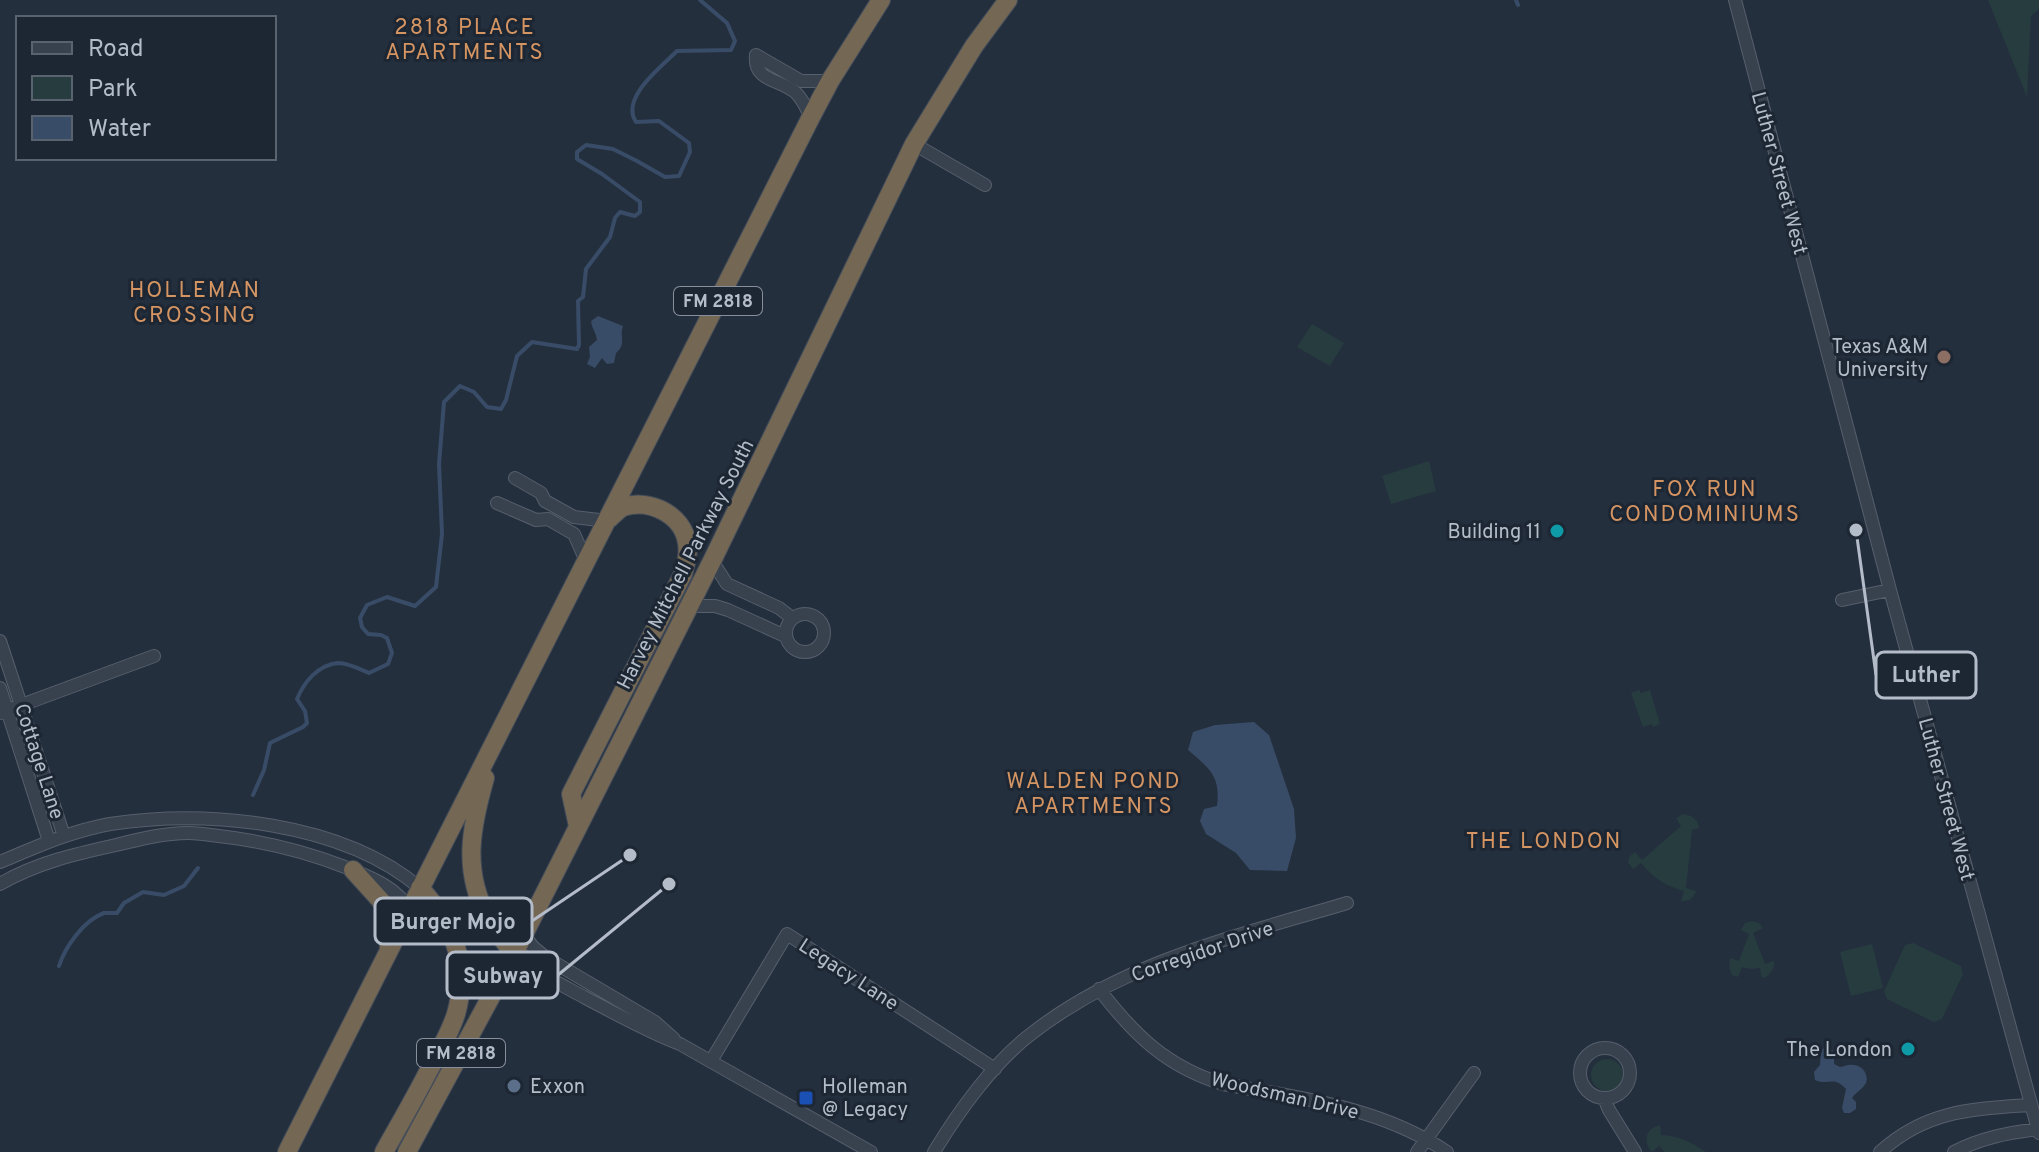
<svg xmlns="http://www.w3.org/2000/svg" width="2039" height="1152" font-family="Overpass,sans-serif">
  <rect width="100%" height="100%" fill="#242f3e"/>
  <path fill="#263c3f" d="M1988 0H2039V9L2031 16 2027 97Z
    M1312 324 1344 343 1330 366 1297 347Z
    M1429 461 1436 491 1391 504 1382 476Z
    M1639 690 1641 693 1650 690 1660 724 1653 727 1652 724 1643 727 1631 693Z
    M1683 814 1691 816 1697 821 1699 828 1692 830 1686 888 1696 891C1693 899 1690 901 1681 901L1684 891C1666 886 1653 878 1641 863L1633 869 1628 862 1630 856 1635 852 1642 860 1681 826 1676 818Z
    M1752 921 1759 923 1763 928 1753 933 1765 964 1774 961C1775 969 1771 973 1765 978L1761 976 1760 968 1751 969 1742 967 1738 977 1732 975 1729 967 1730 958 1739 961 1749 934 1741 930 1745 923Z
    M1913 943 1961 966 1963 974 1942 1019 1934 1022 1887 999 1884 991 1905 945Z
    M1872 944 1883 988 1851 996 1840 952Z
    M1591 1075a16 16 0 1 1 32 0a16 16 0 1 1-32 0Z
    M1660 1125 1661 1135C1679 1136 1691 1142 1706 1152H1665L1659 1146 1652 1152C1642 1142 1646 1128 1660 1125Z"/>
  <path fill="#394c67" d="M598 316 623 326C619 337 627 344 616 353L614 363 607 364 602 358 595 368 587 364 590 357 589 347 597 340C596 332 592 329 591 321Z
    M1254 722 1269 735 1294 809 1296 838 1287 871 1250 870 1236 853 1206 834 1200 821 1204 809 1217 806C1221 776 1209 768 1188 750L1193 732 1215 725Z
    M1824 1047 1834 1051V1064L1840 1067C1844 1067 1848 1064 1853 1065 1862 1065 1869 1074 1866 1083 1863 1089 1856 1092 1852 1098L1856 1102V1109L1850 1113H1844L1842 1108 1846 1089C1834 1075 1828 1086 1815 1080L1814 1072 1820 1065 1821 1052Z"/>
  <g fill="none" stroke-linecap="round" stroke-linejoin="round">
    <path stroke="#394c67" stroke-width="4" d="M1516 0 1518 5
      M253 795 264 770 270 743 303 727 307 723 305 711 297 699C304 682 318 665 338 663 348 663 360 669 369 673L388 664 392 653 387 638 381 635 368 634 362 627 360 618 367 605 387 597 415 606 436 587 442 534 439 464 444 402 460 386 474 392 487 407 501 409 506 400 517 356 532 342 577 349 579 345 578 301 583 297 586 269 610 237 615 218 620 212 635 216 640 212V202L602 174 577 159V152L586 145 613 149 637 161 665 177 679 176 690 152 689 143 659 121 636 122C620 98 661 67 677 51L731 50 735 41 727 23 700 0
      M59 966C65 947 84 920 104 913 105 913 115 913 117 913L124 903 143 892 164 895 184 886 198 868"/>
    <g stroke="#565f6c" stroke-width="14">
      <path id="minor" d="M1735 0 1890 590 2039 1133
        M756 55C753 83 783 79 797 94 803 100 807 110 811 117
        M756 55 801 81H830
        M914 144 985 185
        M515 478 541 493 545 501 574 517 607 521
        M497 503 536 520 548 519 574 534 586 561
        M712 561 727 584 779 608 792 618
        M1842 600 1890 590
        M689 606H715L728 610 785 636
        M786 633a19 19 0 1 1 38 0a19 19 0 1 1-38 0Z
        M0 641 64 836
        M0 688 49 841
        M0 713 154 656
        M0 862C36 847 71 831 110 824 208 809 342 822 420 888
        M0 884C36 863 75 854 116 845 140 839 164 833 189 833 199 833 209 835 219 836 262 841 304 851 345 867 367 876 398 887 409 910
        M524 935 533 947 545 957 655 1022 674 1039
        M514 954C535 972 560 984 584 997 616 1014 646 1031 680 1044L871 1152
        M1099 989C1134 1035 1167 1067 1223 1084 1301 1098 1380 1107 1447 1152
        M1580 1073a25 25 0 1 1 50 0a25 25 0 1 1-50 0Z
        M711 1061 787 934 995 1069
        M1604 1098 1609 1110 1635 1152
        M934 1152C958 1112 994 1062 1031 1034 1123 962 1237 936 1347 903
        M1417 1152 1474 1073
        M1880 1152C1926 1110 1972 1109 2031 1105
        M1954 1152C1980 1138 2008 1133 2038 1129"/>
    </g>
    <g stroke="#434c59" stroke-width="20">
      <path id="highway" d="M485 778C471 827 462 871 488 918 495 931 505 942 514 954
        M578 826 571 794 683 574C686 563 689 554 687 543 683 515 650 498 623 507 618 510 613 515 609 519
        M353 870 382 902 386 913 389 948
        M287 1152 811 117 830 81 881 0
        M384 1152C399 1125 415 1098 429 1070 439 1052 450 1033 456 1014 470 964 453 924 420 888
        M407 1152 514 954 712 561 914 144 974 46 1008 0"/>
    </g>
    <use href="#minor" stroke="#38414e" stroke-width="12"/>
    <use href="#highway" stroke="#746855" stroke-width="18"/>
  </g>
  <circle fill="#8d6e63" stroke="#1d2633" stroke-width="3" cx="1944" cy="357" r="8"/>
  <g fill="#0f9aa8" stroke="#1d2633" stroke-width="3">
    <circle cx="1557" cy="531" r="8"/>
    <circle cx="1908" cy="1049" r="8"/>
  </g>
  <circle fill="#5c6f8a" stroke="#1d2633" stroke-width="3" cx="514" cy="1086" r="8"/>
  <rect fill="#1a4fb4" stroke="#1d2633" stroke-width="3" x="798" y="1090" width="16" height="16" rx="4"/>
  <g text-anchor="middle" stroke-width="6" stroke-linejoin="round" paint-order="stroke">
    <g fill="#1d2633" stroke="#878f9c" stroke-width="2">
      <rect x="674" y="287" width="88" height="28" rx="6"/>
      <rect x="417" y="1039" width="88" height="28" rx="6"/>
    </g>
    <g font-size="18" font-weight="bold" fill="#b4bcc9">
      <text x="718" y="307">FM 2818</text>
      <text x="461" y="1059">FM 2818</text>
    </g>
    <g font-size="20" fill="#b4bcc9" stroke="#1d2633">
      <text transform="translate(1780 173) rotate(75)" y="7">Luther Street West</text>
      <text transform="translate(685 564) rotate(-63)" y="7">Harvey Mitchell Parkway South</text>
      <text transform="translate(40 761) rotate(72)" y="7">Cottage Lane</text>
      <text transform="translate(1947 799) rotate(75)" y="7">Luther Street West</text>
      <text transform="translate(1202 951) rotate(-19)" y="7">Corregidor Drive</text>
      <text transform="translate(849 974) rotate(33)" y="7">Legacy Lane</text>
      <text transform="translate(1285 1095) rotate(13)" y="7">Woodsman Drive</text>
    </g>
    <g font-size="20" fill="#b4bcc9" stroke="#1d2633" text-anchor="end">
      <text x="1928" y="353">Texas A&amp;M<tspan x="1928" dy="23">University</tspan></text>
      <text x="1541" y="538">Building 11</text>
      <text x="1892" y="1056">The London</text>
      <text x="530" y="1093" text-anchor="start">Exxon</text>
      <text x="822" y="1093" text-anchor="start">Holleman<tspan x="822" dy="23">@ Legacy</tspan></text>
    </g>
    <g font-size="22" letter-spacing="2" fill="#d59563" stroke="#1d2633">
      <text x="465" y="34">2818 PLACE<tspan x="465" dy="25">APARTMENTS</tspan></text>
      <text x="195" y="297">HOLLEMAN<tspan x="195" dy="25">CROSSING</tspan></text>
      <text x="1705" y="496">FOX RUN<tspan x="1705" dy="25">CONDOMINIUMS</tspan></text>
      <text x="1094" y="788">WALDEN POND<tspan x="1094" dy="25">APARTMENTS</tspan></text>
      <text x="1544" y="848">THE LONDON</text>
    </g>
  </g>
  <path fill="none" stroke="#b4bcc9" stroke-width="3" d="M1856 530L1876 675M630 855L532 921M669 884L558 975"/>
  <g fill="#b4bcc9" stroke="#1d2633" stroke-width="3">
    <circle cx="1856" cy="530" r="8"/>
    <circle cx="630" cy="855" r="8"/>
    <circle cx="669" cy="884" r="8"/>
  </g>
  <g fill="#1d2633" stroke="#b4bcc9" stroke-width="3">
    <rect x="1876" y="652" width="100" height="46" rx="8"/>
    <rect x="375" y="898" width="157" height="46" rx="8"/>
    <rect x="447" y="952" width="111" height="46" rx="8"/>
  </g>
  <g font-size="22" text-anchor="middle" font-weight="bold" fill="#b4bcc9">
    <text x="1926" y="682">Luther</text>
    <text x="453" y="929">Burger Mojo</text>
    <text x="503" y="983">Subway</text>
  </g>
  <rect x="16" y="16" width="260" height="144" fill="#1d2633" stroke="#59626f" stroke-width="2"/>
  <rect x="32" y="42" width="40" height="12" fill="#38414e" stroke="#59626f" stroke-width="2"/>
  <text x="88" y="56" font-size="24" fill="#b4bcc9">Road</text>
  <rect x="32" y="76" width="40" height="24" fill="#263c3f" stroke="#59626f" stroke-width="2"/>
  <text x="88" y="96" font-size="24" fill="#b4bcc9">Park</text>
  <rect x="32" y="116" width="40" height="24" fill="#394c67" stroke="#59626f" stroke-width="2"/>
  <text x="88" y="136" font-size="24" fill="#b4bcc9">Water</text>
</svg>
